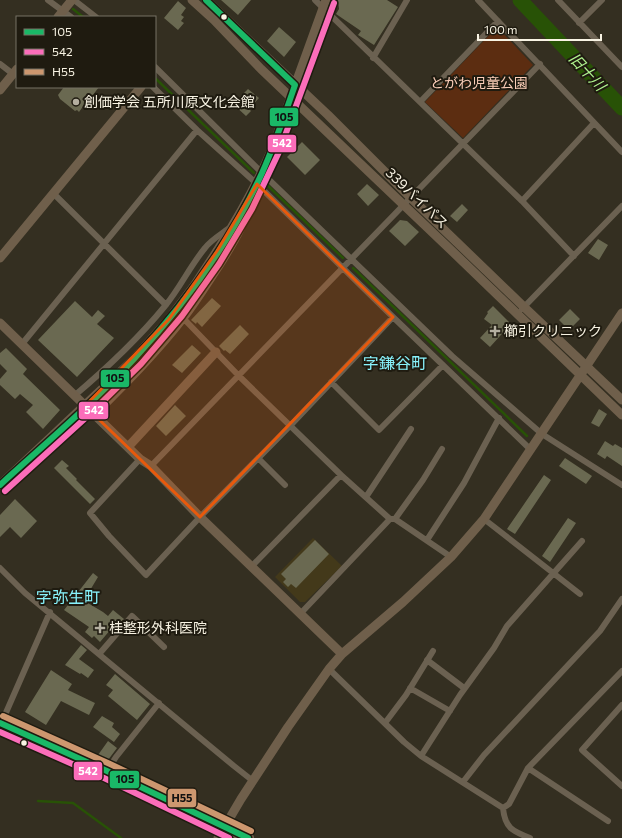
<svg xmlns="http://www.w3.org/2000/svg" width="622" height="838" font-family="Commissioner,'Noto Sans JP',sans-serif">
  <rect width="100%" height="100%" fill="#342f21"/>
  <path fill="#43391a" d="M313 538 342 566 305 602H300L275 577Z"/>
  <path fill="#5c2d11" d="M497 27 533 65 463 138 425 102Z"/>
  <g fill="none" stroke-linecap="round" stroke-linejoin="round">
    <path stroke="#285206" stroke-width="2.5" d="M73 9 83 17
      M155 78 254 173
      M265 183 343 258
      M353 268 527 436
      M38 801 73 803 121 838"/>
    <path stroke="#285206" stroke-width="15" d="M520 0 622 108"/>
  </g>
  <path fill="#6a6951" d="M221 0H251L238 15Z
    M338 0H387L398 7 374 45 358 35 361 31 336 14 339 9Z
    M178 1 186 8 181 15 184 17 181 21 184 23 178 30 164 18Z
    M279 27 296 42 284 57 267 41Z
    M64 87H99L86 104 84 105 79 112 77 110 75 111 60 99 58 95Z
    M248 89 259 98 249 109 251 111 246 116 233 104Z
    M302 142 320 160 305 175 287 157Z
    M367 184 379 195 368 206 357 194Z
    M462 204 468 210 457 222 450 216Z
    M400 220 407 221 419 232 405 246 389 231Z
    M598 239 608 245 599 260 588 253Z
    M212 298 221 306 202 327 197 322 196 324 191 320Z
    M75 301 92 317 98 310 105 316 97 324 114 338 77 377 38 340Z
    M493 306 511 324 490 347 480 338 492 325 484 319 488 313 487 312Z
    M570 309 580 319 569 330 559 320Z
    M240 325 249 334 230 354 225 350 224 351 219 346Z
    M192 345 201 353 182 373 172 365Z
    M6 348 27 369 23 374 60 410 43 429 26 412 33 405 20 394 15 399 0 385V379L7 371 0 364V353Z
    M175 405 186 416 166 436 156 426Z
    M599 409 607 414 599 427 591 423Z
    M605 441 613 446 615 444 622 448V466L607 456 605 459 597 454Z
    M565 458 592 476 586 484 559 466Z
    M62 460 69 466 66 468 77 479 76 480 95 499 90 504 54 468Z
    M544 475 551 480 515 534 507 529Z
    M15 499 37 521 21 538 10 527 0 537V515Z
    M568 518 576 523 550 562 542 556Z
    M315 540 329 554 296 588 291 584 288 587 283 582 286 579 281 574Z
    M93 573 98 577 86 597 89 599 86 602 103 612 108 616 113 610 124 619 119 624 117 622 100 642 94 636 92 638 85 632 89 627 64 610Z
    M81 645 87 650 79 659 94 670 88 678 81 673 80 674 65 665Z
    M51 670 72 684 68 690 95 703 89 715 61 701 46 725 25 712Z
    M115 674 150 704 137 720 108 696 113 690 106 685Z
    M102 716 114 723 112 727 120 734 114 742 93 727Z
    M108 741 117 748 108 760H105L98 755Z"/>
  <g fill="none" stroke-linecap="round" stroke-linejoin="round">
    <path stroke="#6b6151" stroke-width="6" d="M48 0 71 17
      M74 0 96 17
      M315 0 522 201 574 256
      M478 0 622 152
      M558 0 622 67
      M579 23 602 0
      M373 58 407 0
      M0 64 13 74
      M155 67 262 173 452 356 542 434 622 485
      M153 87 197 130 257 184 393 317 531 450
      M420 102 498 21
      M54 194 166 305
      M522 201 594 123
      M522 309 622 206
      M184 319 239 376 341 475 390 519H395L451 557
      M22 344 197 130
      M331 382 379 430 443 365
      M74 396C107 368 138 339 165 306 180 288 190 266 205 248 211 240 220 235 228 229
      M96 415C127 384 158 353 185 318 198 301 209 283 221 265 234 244 249 222 251 196
      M258 458 285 485
      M140 459 90 513 109 536 146 575 200 517 290 426 393 317
      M151 466 540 64
      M366 497 411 429
      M395 519 423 480 442 449
      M484 519 580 594
      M427 540 464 483 499 418
      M252 566 341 475
      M0 568 25 593 234 766 253 781
      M301 613 390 519
      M100 653 132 616 164 647
      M427 660 464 688
      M329 669 404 742 421 756 503 808 509 804 528 768 622 671
      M410 688 450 711
      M622 705 582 750 622 786
      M385 723 406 695 433 651
      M1 724 50 612
      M421 756 460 695 494 648 507 626 582 541
      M528 768 608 821
      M107 771 116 757 159 703
      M463 782 484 755 600 631 622 599
      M503 808C505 828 512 831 530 838"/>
    <path stroke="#6f5f4b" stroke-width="9" d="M192 0 214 20 261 69 453 252 622 415
      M206 0 328 115 410 197 524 307 622 400
      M58 17 72 0
      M0 90 17 69
      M217 251C238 218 257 185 272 149L326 0
      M0 258 141 87
      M0 323 140 459 151 466 200 517 342 654
      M128 447 216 352
      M218 838 241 799 288 727 329 669 342 654 403 602 451 557 484 519 622 313"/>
    <path stroke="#73644f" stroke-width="12" d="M0 723 107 771 248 838"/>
    <path stroke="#6f5f4b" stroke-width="9" d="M0 485 134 359 169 319 194 286 217 251"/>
    <g stroke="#1f1b10" stroke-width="9">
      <path id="bus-1" d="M0 485C45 444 92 404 134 359 185 304 231 241 262 173 275 144 285 114 295 85L206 0
        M0 723 107 771 248 838"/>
    </g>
    <g stroke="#1f1b10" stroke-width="9">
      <path id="bus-2" d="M5 491 91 413 141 364 182 316 219 264 252 209 279 152 334 3
        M0 732 104 778 229 838"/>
    </g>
    <g stroke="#1f1b10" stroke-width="9">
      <path id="bus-3" d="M3 716 110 764 251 831"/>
    </g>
    <use href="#bus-1" stroke="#1ab867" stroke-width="6"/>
    <use href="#bus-2" stroke="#fb6dba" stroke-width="6"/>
    <use href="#bus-3" stroke="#cd976f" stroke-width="6"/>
  </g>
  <path fill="#e8590c" fill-opacity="0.2" stroke="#e8590c" stroke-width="3" stroke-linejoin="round" d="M257 184 393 317 200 517 85 406 169 319 217 251Z"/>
  <g fill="#f9f4e4" stroke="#1f1b10" stroke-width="1.5">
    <circle cx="224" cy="17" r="3.5"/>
    <circle cx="24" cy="743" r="3.5"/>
  </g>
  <g fill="#b4afa0" stroke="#1f1b10" stroke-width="1.5">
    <circle cx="76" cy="102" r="4"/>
    <path d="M493 325h4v4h4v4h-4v4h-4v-4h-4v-4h4z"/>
    <path d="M98 622h4v4h4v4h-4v4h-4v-4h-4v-4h4z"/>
  </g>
  <g text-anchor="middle" stroke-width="4" stroke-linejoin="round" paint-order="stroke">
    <g font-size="14" fill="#fbceb8" stroke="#1f1b10">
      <text x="479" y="88">とがわ児童公園</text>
    </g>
    <g font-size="14" fill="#f9f4e4" stroke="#1f1b10" text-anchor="start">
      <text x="84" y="107">創価学会 五所川原文化会館</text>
      <text x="504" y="336">櫛引クリニック</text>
      <text x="109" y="633">桂整形外科医院</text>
    </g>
    <g font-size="14" fill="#f9f4e4" stroke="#1f1b10">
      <text transform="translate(417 198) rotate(44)" y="5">339バイパス</text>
    </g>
    <g font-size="15" font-style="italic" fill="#b1f690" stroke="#1f1b10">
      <text transform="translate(587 72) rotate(47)" y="5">旧十川</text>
    </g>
    <g font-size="16" fill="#88f3fc" stroke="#1f1b10">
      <text x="395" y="369">字鎌谷町</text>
      <text x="68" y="603">字弥生町</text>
    </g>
  </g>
  <g stroke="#1f1b10" stroke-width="1.5">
    <rect x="269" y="107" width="30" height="20" rx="4" fill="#1ab867"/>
    <rect x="267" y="134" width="30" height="19" rx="4" fill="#fb6dba"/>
    <rect x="100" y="369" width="30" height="19" rx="4" fill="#1ab867"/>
    <rect x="78" y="401" width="31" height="19" rx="4" fill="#fb6dba"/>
    <rect x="73" y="761" width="30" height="20" rx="4" fill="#fb6dba"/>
    <rect x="109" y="770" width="31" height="19" rx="4" fill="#1ab867"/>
    <rect x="167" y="788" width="30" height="20" rx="4" fill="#cd976f"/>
  </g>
  <g font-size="11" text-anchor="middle" font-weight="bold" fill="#fff">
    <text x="282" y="147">542</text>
    <text x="94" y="414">542</text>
    <text x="88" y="775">542</text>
  </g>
  <g font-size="11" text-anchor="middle" font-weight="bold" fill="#111">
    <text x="284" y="121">105</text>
    <text x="115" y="382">105</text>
    <text x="125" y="783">105</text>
    <text x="182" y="802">H55</text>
  </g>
  <rect x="16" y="16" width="140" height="72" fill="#1f1b10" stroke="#767265"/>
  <rect x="24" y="29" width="20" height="6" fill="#1ab867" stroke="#767265"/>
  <text x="52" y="36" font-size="12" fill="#f9f4e4">105</text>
  <rect x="24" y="49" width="20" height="6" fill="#fb6dba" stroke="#767265"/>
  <text x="52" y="56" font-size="12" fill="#f9f4e4">542</text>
  <rect x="24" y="69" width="20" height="6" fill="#cd976f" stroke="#767265"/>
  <text x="52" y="76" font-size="12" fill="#f9f4e4">H55</text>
  <path d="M478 34v6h123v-6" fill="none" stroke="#f9f4e4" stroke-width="2"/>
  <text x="484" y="34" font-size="12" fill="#f9f4e4" stroke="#1f1b10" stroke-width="3" paint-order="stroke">100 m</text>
</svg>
